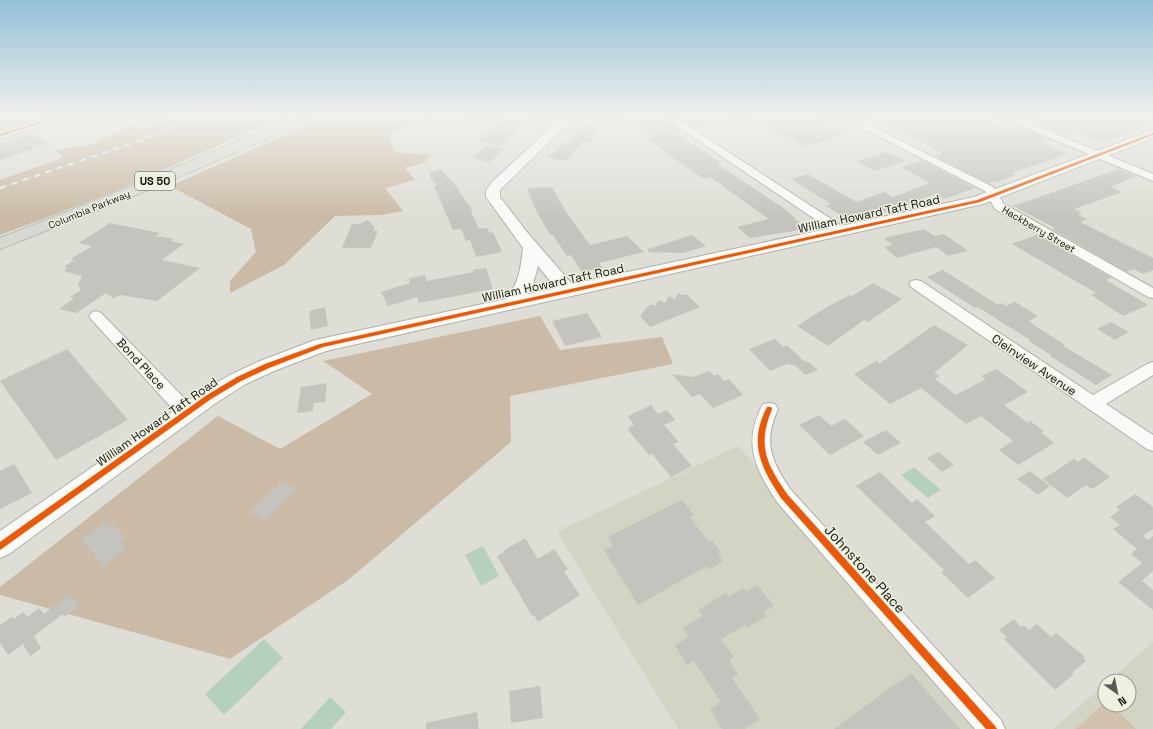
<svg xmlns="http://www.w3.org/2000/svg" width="1153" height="729" font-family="'Space Grotesk',sans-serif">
  <rect width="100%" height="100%" fill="#deded6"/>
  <path fill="#d3d4c4" d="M738 446 784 496 992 729H678L557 532Z
    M1153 642V729H1053L1105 684V705H1129V681H1109Z"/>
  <path fill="#d1c1ad" d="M0 116H45L0 130Z
    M1105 703V705H1111L1136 729H1075Z"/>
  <path fill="#cbbaa5" d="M175 116H284L114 192 0 235V180L63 158 56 150 92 145 130 126 145 129Z
    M328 116H465L451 121 424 117 389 134 394 152 429 155 426 162 405 168 415 180 385 188 403 211 380 215 335 216 284 265 230 293V281L256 252 251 229 170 186Z
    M540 316 560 350 662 337 673 364 510 396 511 442 348 580 230 659 0 595V587L218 416 280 449 372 394 323 361Z"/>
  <path fill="#b5d1bd" d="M914 467 941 490 928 498 901 475Z
    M483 546 499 576 481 586 465 555Z
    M264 639 283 658 224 715 205 694Z
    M330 697 346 712 331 729H301Z"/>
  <path fill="#c4c3bd" d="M507 116H532L500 146 477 141Z
    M625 116H661L682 132 676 133 721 163 717 164 785 209 806 229 750 238 737 227 769 219 710 177 704 179 672 157 648 139 655 137Z
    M676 116H725V120L695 128Z
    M746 116H812L829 125 826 126 844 135 806 147Z
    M869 116H980L1008 128 1017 126 1052 140 1043 143 1068 154 1011 173 1015 175 997 182 994 181 988 183 935 156 943 153Z
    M1048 116H1153V123L1104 143 1078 132 1066 136 1030 121Z
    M588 124 599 132 589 143 582 142 565 161 548 157Z
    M32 133 48 144 0 160V143Z
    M487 145 505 149 489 162 472 158Z
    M887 152 905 161 874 171 857 161Z
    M922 160 975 188 944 199 935 194 898 208 896 207 881 212 878 210 861 216 858 215 847 219 826 206 831 204 791 179 808 174 856 202 884 192 893 197 930 183 901 167Z
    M440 169 460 190 458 191 471 207 472 214 479 229 487 228 490 233 493 232 502 252 476 257 470 240 466 241 461 229 453 230 434 186 437 185 432 180 429 173Z
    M1119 169 1135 176 1111 187 1122 192 1074 209 1082 213 1078 215 1087 219 1080 222 1153 258V270L1144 274 1134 269 1127 272 1052 229 1055 228 1013 206Z
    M541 187V188L552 187 566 212 590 245 627 236 644 252 599 263 603 268 582 272 571 255 567 256 552 234 550 235 537 212 527 189Z
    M368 220 375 228 373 231H378L371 248H342L352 224H359Z
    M110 223 160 233 156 236 174 239 171 241 184 244 162 260 200 268 157 301 121 295 113 298 106 293 76 313 59 309 74 298 70 297 81 290 78 285 82 276 64 271 67 268 64 267 74 260 71 259 92 246 79 243Z
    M924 229 934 236 944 234 968 251 948 256 936 247 897 258 884 247 893 245 884 238Z
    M692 235 706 246 683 253 648 252V249Z
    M1037 235 1112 278 1106 280 1148 305 1123 316 1091 295 1096 293 1012 244Z
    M486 268 493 289 419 303 417 297 388 306 381 292 410 283 409 278H411L425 275 427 281 473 272V270Z
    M943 270 998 305 1002 303 1006 306 1015 302 1038 316 1029 321 1032 323H1031L1065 345 1063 346 1112 375 1096 385 1050 356 1051 355 1029 341 1030 340 978 307 975 308 927 277Z
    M873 283 902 299 868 322 864 320 828 346 797 326 827 307 850 295 852 296Z
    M678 293 683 295 686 294 700 307 650 327 640 316 650 304 655 306 659 300 665 303 669 296 675 299Z
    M325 307 328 326 311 330 309 311Z
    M587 313 602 337 565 346 552 321Z
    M1111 322 1129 332 1115 340 1097 329Z
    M934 325 968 345 934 373 940 376 935 379 956 395 986 379 981 376 996 369 1028 392 1004 405 1028 423 1030 421 1044 431 1041 432 1054 443 1018 465 999 450 1013 441 981 416 966 424 921 388 890 404 854 374 878 360 879 364Z
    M775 339 783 347 787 345 805 362 807 361 818 370 805 375 796 366 787 364 770 371 749 349Z
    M67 349 128 420 56 460 0 381Z
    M709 371 714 376 718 374 724 381 729 379 743 395 713 408 700 394 692 397 672 374 693 377Z
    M327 383 325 402 314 403 313 411 297 413 301 387Z
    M651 405 658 414 667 410 675 420 664 425 679 442 673 444 692 466 671 477 652 454 649 455 628 430 629 427 634 425 628 416Z
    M819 415 831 426 845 419 864 436 830 455 799 425Z
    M886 430 901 443 878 455 863 442Z
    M939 452 954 465 942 472 927 458Z
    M1084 457 1110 477 1092 489 1086 485 1067 498 1043 479 1074 459 1078 462Z
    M14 464 32 493 0 509V471Z
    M1030 471 1050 486 1038 495 1017 479Z
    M880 472 912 503 917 499 935 516 925 522 969 564 975 560 995 578 968 598 941 572 944 570 856 486Z
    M282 481 297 489 265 521 250 512Z
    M1135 494 1153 507V529L1143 536 1148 540 1153 536V571L1142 581 1153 590V610L1118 582 1142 563 1131 554 1137 549 1113 529 1120 525 1110 517 1120 510 1116 507Z
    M682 500 694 515 690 517 709 542 712 540 721 552 718 554 723 561 709 570 707 566 638 605 604 550 613 546 608 537Z
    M106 522 110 526 113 524 126 538 120 542 127 548 104 565 81 540Z
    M525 538 538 559 554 549 568 569 564 572 580 595 538 622 534 615 532 616 497 556 504 552 503 551Z
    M757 585 774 606 763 613 766 616 747 628 745 625 721 639 734 657 729 660 738 674 732 678 760 719 745 729H722L710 709 721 702 694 661 687 665 675 645 689 637 683 628 703 616 698 610 726 593 729 597 744 588 746 592Z
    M69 594 79 606 65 617 63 614 34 636 41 648 30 656 23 644 8 655 0 643V625L12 617 14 619 23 612 27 617 39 608 44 614Z
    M1014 619 1021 627 1023 625 1029 630 1037 624 1051 637 1056 633 1085 657 1083 658 1086 661 1072 673 1074 674 1055 690 1004 639 1007 637 999 630Z
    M911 673 960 729H834Z
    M540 686 543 718 511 723 509 691Z
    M477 712 479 729H426V723Z"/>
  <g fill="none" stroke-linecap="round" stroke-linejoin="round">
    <g stroke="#afb0a9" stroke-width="2">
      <path id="minor" d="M662 116H673L845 228 847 231 845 234H837Z
        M840 116H852L993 187 1004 204 1153 288V298L1148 297 995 209 985 191Z
        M1000 116H1013L1153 174V181L1002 118Z
        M916 280 921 281 1093 395 1147 364 1153 362V375L1106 404 1153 435V451L1147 449 911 287 909 284 911 281Z
        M96 311 101 313 193 407 196 412 193 417C182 420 178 414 170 406L91 319 89 316 91 313Z
        M769 403 775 404 778 409C763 443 771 461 791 490L1001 720 1005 729H975L777 502C755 468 742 443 763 404Z"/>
    </g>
    <g stroke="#afb0a9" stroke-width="2">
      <path id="tertiary" d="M563 116H576L503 187 500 190V197L526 231 572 284 974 197 1153 130V138L983 204 326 351 274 371 246 384 216 403 9 554 0 558V531L202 391 232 374 260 361 315 340 506 299C519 284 521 266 523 248L486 197V190L493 181ZM538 266 556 288 528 294 533 284Z"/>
    </g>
    <g stroke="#bbbbb7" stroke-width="2">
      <path id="primary" d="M47 116H68L66 119 0 139V131Z"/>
    </g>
    <g stroke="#bbbbb7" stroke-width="2">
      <path id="trunk" d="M298 116H316L314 119 139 194 0 249V238L127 188Z"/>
    </g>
    <use href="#minor" fill="#fafaf9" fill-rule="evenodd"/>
    <use href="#tertiary" fill="#fafaf9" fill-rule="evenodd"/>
    <use href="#primary" fill="#dfe1dc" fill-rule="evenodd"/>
    <use href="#trunk" fill="#d6d9d2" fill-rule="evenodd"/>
    <g stroke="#c0c0be" stroke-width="3">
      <path id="rail" d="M0 188 139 141 200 116"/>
    </g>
    <use href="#rail" stroke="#eef0e0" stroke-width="2" stroke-dasharray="6" stroke-linecap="butt"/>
    <g stroke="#eef0e0" stroke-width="2">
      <path id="cycleway" d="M58 116H63L0 136V134Z
        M1153 133V135L980 202 323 347 269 368 241 381 211 399 0 550V542L207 395 237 377 265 364 320 344 977 200Z
        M767 407H771L772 409C757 446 766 463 787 494L995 726 997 729H986L781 498C761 467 748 444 767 407Z"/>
    </g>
    <use href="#cycleway" fill="#e8590c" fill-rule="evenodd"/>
  </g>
  <linearGradient id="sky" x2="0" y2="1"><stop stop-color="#93c0d7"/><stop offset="0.53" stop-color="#f0f0ed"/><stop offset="1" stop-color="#f0f0ed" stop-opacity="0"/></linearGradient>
  <rect width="1153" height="218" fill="url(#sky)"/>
  <g text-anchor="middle" stroke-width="3" stroke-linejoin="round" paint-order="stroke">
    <g font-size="10" fill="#13130e" stroke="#eef0e0">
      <text transform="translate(89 209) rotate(-22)" y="4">Columbia Parkway</text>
      <text transform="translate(1039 229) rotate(30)" y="4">Hackberry Street</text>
    </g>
    <rect fill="#eef0e0" stroke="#55554d" stroke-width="1" x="135" y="172" width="40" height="18" rx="3"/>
    <g font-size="11" font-weight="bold" fill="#13130e">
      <text x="155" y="185">US 50</text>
    </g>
    <g font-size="12" fill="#13130e" stroke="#eef0e0">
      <text transform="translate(869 214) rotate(-12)" y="4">William Howard Taft Road</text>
      <text transform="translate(553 283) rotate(-12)" y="4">William Howard Taft Road</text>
      <text transform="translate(141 364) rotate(47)" y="4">Bond Place</text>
      <text transform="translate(1034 365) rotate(34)" y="4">Cleinview Avenue</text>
      <text transform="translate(157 422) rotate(-35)" y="4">William Howard Taft Road</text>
    </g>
    <g font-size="14" fill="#13130e" stroke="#eef0e0">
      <text transform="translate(865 569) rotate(48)" y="5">Johnstone Place</text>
    </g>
  </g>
  <g transform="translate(1117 693) rotate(147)"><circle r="19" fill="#eef0e0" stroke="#96988c"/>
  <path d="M0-3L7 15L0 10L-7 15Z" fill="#5a5a54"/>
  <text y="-6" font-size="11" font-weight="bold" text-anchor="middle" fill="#13130e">N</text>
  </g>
</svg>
